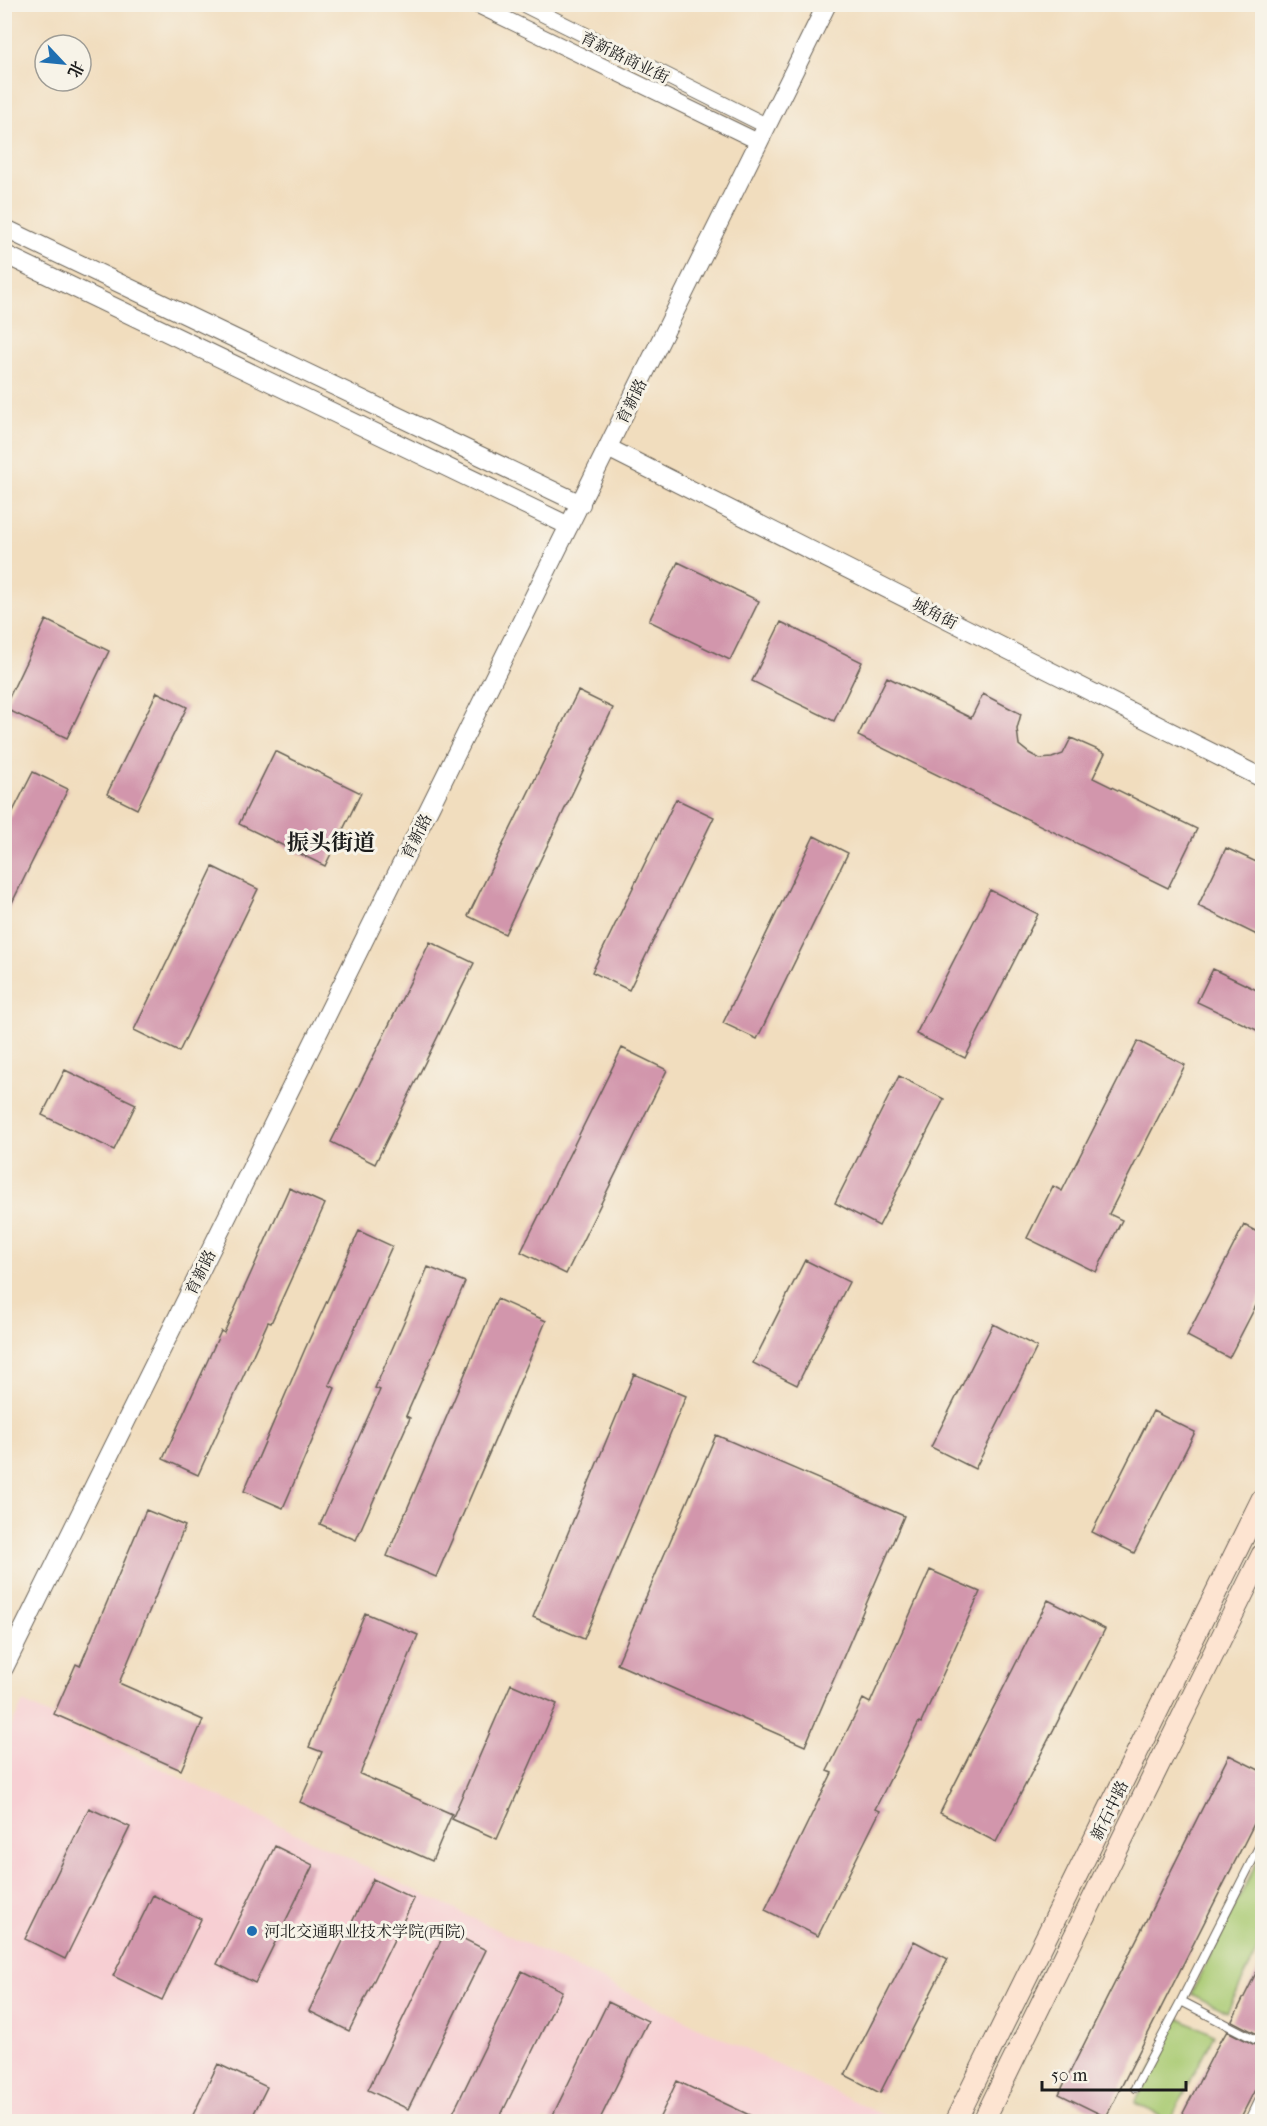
<svg xmlns="http://www.w3.org/2000/svg" width="1267" height="2126" font-family="'IM FELL French Canon','Noto Serif SC',serif">
  <rect width="100%" height="100%" fill="#f7f3e8"/>
  <filter id="ink" filterUnits="userSpaceOnUse"><feTurbulence type="fractalNoise" baseFrequency=".0167" numOctaves="2"/><feDisplacementMap in="SourceGraphic" scale="12" xChannelSelector="R" yChannelSelector="G"/><feConvolveMatrix kernelMatrix="1 2 1 2 8 2 1 2 1" color-interpolation-filters="sRGB"/></filter>
  <filter id="wash" filterUnits="userSpaceOnUse"><feTurbulence type="fractalNoise" baseFrequency=".008" numOctaves="4" result="noise"/><feDisplacementMap in="SourceGraphic" scale="24" xChannelSelector="R" yChannelSelector="G"/><feGaussianBlur stdDeviation="1.35" result="paint"/><feColorMatrix in="noise" values="0 0 0 0 0 0 0 0 0 0 0 0 0 0 0 0 0 1.4 0 .05"/><feComposite in="paint" operator="in"/></filter>
  <g filter="url(#wash)">
    <rect width="100%" height="100%" fill="#f1ddbe"/>
    <path fill="#f7cfd3" d="M23 1702 895 2121H5L4 1741Z"/>
    <path fill="#a9ca72" stroke="#627347" stroke-width="1.5" d="M1262 1852V1941L1227 2012 1191 1994Z
      M1178 2017 1214 2035 1170 2121 1135 2103Z"/>
    <g id="blocks">
      <path fill="#d296ac" d="M678 562 759 601 730 660 649 621Z
        M46 620 109 651 67 738 4 708Z
        M781 622 862 662 834 721 752 681Z
        M887 677 971 718 983 694 1021 714 1017 729 1019 745 1029 753 1040 759 1052 758 1063 754 1071 738 1105 753 1093 778 1197 829 1168 888 858 736Z
        M578 691 613 708 505 934 468 916Z
        M157 692 187 707 137 809 107 794Z
        M275 751 361 793 325 866 239 824Z
        M33 772 68 789 4 919V829Z
        M676 799 714 817 629 990 592 972Z
        M814 836 848 853 757 1039 723 1023Z
        M1226 848 1263 865V938L1198 906Z
        M213 867 258 889 179 1052 134 1030Z
        M990 890 1038 914 965 1058 916 1034Z
        M430 942 474 963 375 1164 331 1142Z
        M1213 969 1263 993V1033L1197 1002Z
        M1138 1041 1185 1065 1109 1214 1122 1220 1096 1272 1027 1238 1053 1186 1062 1191Z
        M622 1048 667 1070 566 1274 521 1252Z
        M65 1070 136 1104 114 1150 42 1115Z
        M899 1076 944 1099 879 1226 835 1203Z
        M289 1188 325 1204 271 1323 268 1322 198 1475 163 1459 221 1331 224 1333Z
        M1244 1225 1263 1235V1292L1229 1358 1187 1336Z
        M359 1231 392 1246 329 1385 335 1388 283 1508 244 1491 305 1349Z
        M805 1260 849 1282 797 1385 753 1363Z
        M428 1267 465 1282 406 1416 410 1418 356 1540 320 1524 380 1390 375 1388Z
        M497 1299 546 1321 436 1577 387 1556Z
        M993 1324 1037 1347 975 1469 931 1447Z
        M634 1374 686 1396 584 1639 533 1617Z
        M1153 1411 1195 1432 1134 1553 1092 1532Z
        M716 1435 904 1516 805 1746 617 1664Z
        M146 1510 185 1526 119 1683 203 1720 181 1770 54 1714 76 1664 80 1666Z
        M930 1570 980 1592 921 1723 919 1722 875 1809 880 1811 818 1936 765 1910 832 1773 827 1771 863 1699 870 1703Z
        M1048 1600 1105 1629 996 1842 940 1813Z
        M365 1613 418 1635 360 1774 452 1814 432 1861 300 1802 322 1752 309 1747Z
        M511 1684 557 1704 497 1839 452 1819Z
        M1229 1755 1263 1772V1806L1106 2117 1059 2094Z
        M89 1808 130 1827 65 1959 25 1939Z
        M275 1846 313 1865 255 1983 217 1964Z
        M373 1879 414 1899 349 2031 309 2011Z
        M153 1895 201 1919 162 2000 113 1976Z
        M446 1930 486 1950 408 2109 368 2090Z
        M914 1941 948 1959 880 2093 845 2075Z
        M1263 1959V2037L1232 2021Z
        M522 1971 562 1991 498 2121H449Z
        M608 2002 648 2021 599 2121H550Z
        M1227 2031 1263 2049V2074L1239 2121H1179L1222 2037 1223 2038Z
        M218 2064 267 2087 250 2121H190Z
        M677 2081 762 2121H658Z"/>
    </g>
  </g>
  <g filter="url(#ink)">
    <use href="#blocks" fill-opacity="0" stroke="#676055" stroke-width="1.5"/>
    <g fill="none" stroke-linecap="round" stroke-linejoin="round">
      <g stroke="#676055" stroke-width="10">
        <path id="service" d="M1181 2001 1262 1841
          M1135 2088 1181 2001 1262 2043
          M1249 2122 1262 2095"/>
      </g>
      <g stroke="#676055" stroke-width="17">
        <path id="minor" d="M475 4 759 142
          M523 4 767 126"/>
      </g>
      <g stroke="#676055" stroke-width="20">
        <path id="tertiary" d="M4 228 581 504
          M4 254 569 526
          M608 448 1262 778
          M4 1668 827 4"/>
      </g>
      <g stroke="#676055" stroke-width="23">
        <path id="secondary" d="M955 2122 1262 1499
          M983 2122 1262 1555"/>
      </g>
      <use href="#service" stroke="#fff" stroke-width="8"/>
      <use href="#minor" stroke="#fff" stroke-width="15"/>
      <use href="#tertiary" stroke="#fff" stroke-width="18"/>
      <use href="#secondary" stroke="#fde4d1" stroke-width="21"/>
    </g>
  </g>
  <circle fill="#1f6fb2" stroke="#f7f3e8" stroke-width="2" cx="252" cy="1931" r="6"/>
  <g text-anchor="middle" stroke-width="6" stroke-linejoin="round" paint-order="stroke">
    <g font-size="16" fill="#1c1c1c" stroke="#f7f3e8">
      <text transform="translate(625 57) rotate(26)" y="6">育新路商业街</text>
      <text transform="translate(631 401) rotate(-64)" y="6">育新路</text>
      <text transform="translate(935 613) rotate(27)" y="6">城角街</text>
      <text transform="translate(416 836) rotate(-64)" y="6">育新路</text>
      <text transform="translate(200 1272) rotate(-64)" y="6">育新路</text>
      <text transform="translate(1109 1810) rotate(-64)" y="6">新石中路</text>
    </g>
    <g font-size="16" fill="#1c1c1c" stroke="#f7f3e8" text-anchor="start">
      <text x="264" y="1937">河北交通职业技术学院(西院)</text>
    </g>
    <g font-size="22" font-weight="bold" fill="#1c1c1c" stroke="#f7f3e8">
      <text x="331" y="850">振头街道</text>
    </g>
  </g>
  <rect width="1267" height="2126" fill="none" stroke="#f7f3e8" stroke-width="24"/>
  <g transform="translate(63 63) rotate(116)"><circle r="28" fill="#f7f3e8" stroke="#9f9d96" stroke-width="1.5"/>
  <path d="M0-4.5L10 22L0 15L-10 22Z" fill="#1f6fb2"/>
  <text y="-9" font-size="16" font-weight="bold" text-anchor="middle" fill="#1c1c1c">北</text>
  </g>
  <path d="M1042 2081v9h144v-9" fill="none" stroke="#1c1c1c" stroke-width="3"/>
  <text x="1051" y="2081" font-size="18" fill="#1c1c1c" stroke="#f7f3e8" stroke-width="4.5" paint-order="stroke">50 m</text>
</svg>
